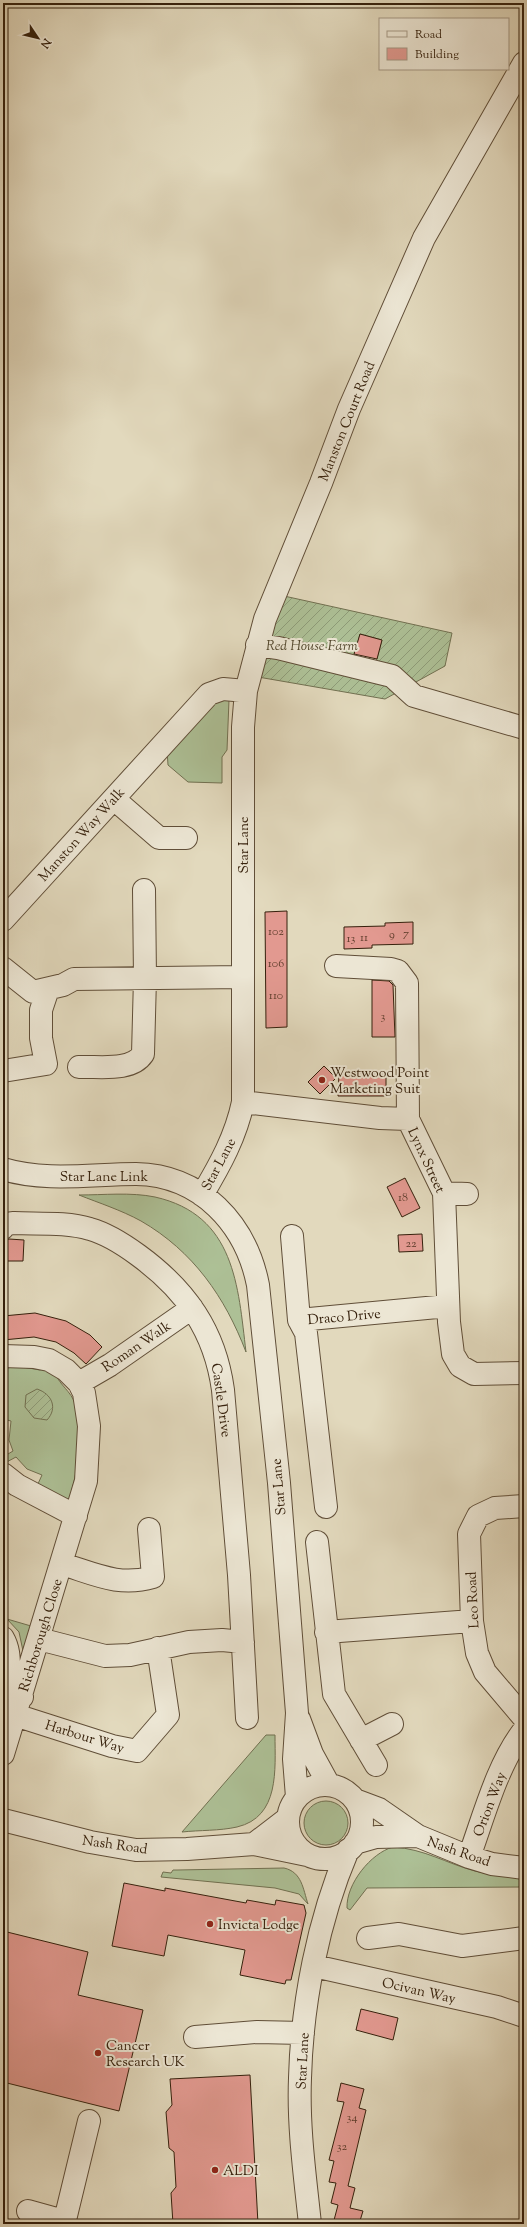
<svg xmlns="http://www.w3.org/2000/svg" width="527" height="2227" font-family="'Sorts Mill Goudy',serif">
  <defs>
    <pattern id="garden-furrows" width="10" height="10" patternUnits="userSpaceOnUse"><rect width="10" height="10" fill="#adc096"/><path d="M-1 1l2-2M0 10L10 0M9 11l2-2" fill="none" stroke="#8e9c79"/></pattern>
  </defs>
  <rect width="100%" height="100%" fill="#e2d9bd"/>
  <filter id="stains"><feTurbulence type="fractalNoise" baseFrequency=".005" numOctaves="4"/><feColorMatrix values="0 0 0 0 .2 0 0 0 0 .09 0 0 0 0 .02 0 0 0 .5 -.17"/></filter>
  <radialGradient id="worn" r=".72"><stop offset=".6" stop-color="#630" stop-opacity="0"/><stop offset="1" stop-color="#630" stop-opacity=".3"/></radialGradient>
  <path fill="#adc096" stroke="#717051" d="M214 699 229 700 227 750 222 757V783L188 782 168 765 167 750Z
    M79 1195C103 1195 131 1192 155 1197 235 1215 238 1286 246 1352 225 1297 193 1251 141 1221 121 1210 99 1203 79 1195Z
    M17 1366 40 1370 47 1366 55 1371C56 1381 68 1389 73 1399 85 1423 79 1464 72 1489L75 1495 71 1504 37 1486 42 1475 27 1469 16 1457 3 1464V1457L13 1451 9 1440 11 1421 3 1419V1369Z
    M7 1619 31 1626 23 1651 19 1632Z
    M266 1735H275C275 1769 280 1817 237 1827 219 1831 200 1830 182 1832Z
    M304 1823a22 22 0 1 1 44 0a22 22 0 1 1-44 0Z
    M393 1847C425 1849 445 1863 475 1871 491 1875 508 1876 524 1877V1887L367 1888 350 1910 347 1908C346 1884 371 1853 393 1847Z
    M284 1868C302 1872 303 1889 308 1904L299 1894 275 1888 161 1877 163 1872 171 1873 173 1870H177Z"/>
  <path fill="url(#garden-furrows)" stroke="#717051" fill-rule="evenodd" d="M284 596 452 633 445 666 385 699 258 677ZM360 634 382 640 375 666 353 660Z
    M37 1389C52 1394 58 1408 47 1420L34 1418 25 1407 26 1395Z"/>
  <path fill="#e29990" stroke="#35200c" d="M360 634 382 640 377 659 354 654Z
    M287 911V1027L266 1028 265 912Z
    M413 922V944L372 945V948L344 949V927L385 926V923Z
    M372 980 389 981 393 985 395 1037H372Z
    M324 1066 336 1078 320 1094 308 1082Z
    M339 1073 386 1074V1096H338Z
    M405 1178 420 1208 402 1217 387 1187Z
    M422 1234 423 1251 399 1252 398 1235Z
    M9 1239 24 1240 23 1261H6V1240Z
    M35 1313 66 1321 90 1335 102 1347 86 1364 74 1353 56 1342 34 1337 3 1340V1316Z
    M124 1883 165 1891V1888L246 1903 247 1900 275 1905 276 1900 304 1905 306 1913 291 1980H286L285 1984 240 1975 245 1950 168 1935 164 1956 112 1946Z
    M3 1931 88 1952 78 1995 143 2010 119 2111 3 2082Z
    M361 2009 398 2018 393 2040 356 2030Z
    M250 2075 258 2224H173L171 2193 176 2187 174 2152 169 2148 166 2112 172 2105 170 2079Z
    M341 2083 364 2089 359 2108 366 2110 348 2186 355 2188 350 2208 363 2211 359 2224H333L338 2205 331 2203 336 2183 329 2182 334 2161 329 2160 344 2102 337 2101Z"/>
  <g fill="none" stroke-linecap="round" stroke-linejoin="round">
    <g stroke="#604e38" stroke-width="24">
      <path id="minor" d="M257 645 278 648 392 676 414 696 524 728
        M114 799 159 838H186
        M3 920 209 694 223 689 246 691
        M336 966 391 969 398 971 407 983 408 1119 444 1193 449 1322 453 1354 460 1366 474 1374 524 1373
        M3 968 33 992 63 985 74 979 242 977
        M79 1067C99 1066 131 1072 143 1054L145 978 144 890
        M3 1071 46 1064 41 1038V1010L48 989
        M243 1102 380 1118 408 1119
        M3 1169C46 1182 92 1174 136 1174 201 1175 246 1224 258 1285L279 1483 297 1713 294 1759 297 1797
        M444 1193 467 1194
        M202 1195C220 1165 236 1136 243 1102V727L246 691 265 619 321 483 349 409 424 238 524 63
        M3 1228 6 1224 14 1223C39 1224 67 1222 90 1229 108 1234 123 1244 138 1255 186 1290 215 1331 223 1390L239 1575 247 1718
        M292 1236 299 1320 448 1306
        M299 1320 306 1333 326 1507
        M3 1356 34 1357 49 1360 66 1370 79 1383 84 1393 89 1426 86 1481 3 1754
        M79 1383 110 1365 192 1308
        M3 1474 17 1485 76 1516
        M524 1506 495 1508 478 1516 469 1534 472 1621 477 1653 485 1672 524 1718
        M317 1542 334 1694 376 1765
        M62 1564C95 1574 119 1587 153 1577L149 1529
        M326 1632 472 1621
        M3 1638C16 1660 0 1685 22 1697
        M39 1639 105 1656 130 1655 189 1642 222 1640 243 1642
        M15 1715 112 1746 137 1751 168 1715 158 1648
        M299 1719 312 1754 329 1785
        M361 1740 392 1724
        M288 1822a37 37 0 1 1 74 0a37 37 0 1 1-74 0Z
        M355 1800 379 1809 418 1836 469 1857 492 1864 524 1868
        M3 1820 90 1842 136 1850 187 1849 254 1844 307 1855
        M355 1843 376 1837 418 1836
        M254 1844 288 1818
        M469 1857C484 1816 497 1765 524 1730
        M368 1938 399 1934 462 1946 524 1938
        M314 1966 497 2007 524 2016
        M195 2037 257 2032 303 2033
        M28 2211 64 2221
        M64 2224 89 2121
        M310 2224C305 2176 298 2127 300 2078 302 2003 318 1920 348 1850"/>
    </g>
    <use href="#minor" stroke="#ece6d4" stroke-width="22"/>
  </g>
  <g fill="#8f2418" stroke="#ece6d4" stroke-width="1.5">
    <circle cx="322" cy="1080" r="4"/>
    <circle cx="210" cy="1924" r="4"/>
    <circle cx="98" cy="2053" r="4"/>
    <circle cx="215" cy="2170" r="4"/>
  </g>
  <g text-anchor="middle" stroke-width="4" stroke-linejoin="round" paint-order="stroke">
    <g font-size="12" fill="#603e2d">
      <text x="276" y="935">102</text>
      <text x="406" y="937">7</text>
      <text x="392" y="938">9</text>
      <text x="364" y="941">11</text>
      <text x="351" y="942">13</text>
      <text x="276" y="967">106</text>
      <text x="276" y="999">110</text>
      <text x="383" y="1020">3</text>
      <text x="403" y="1201">18</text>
      <text x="411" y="1247">22</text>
      <text x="352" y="2121">34</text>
      <text x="342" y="2150">32</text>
    </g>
    <g font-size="14" fill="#35200c" stroke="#ece6d4">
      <text transform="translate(346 421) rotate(-68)" y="5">Manston Court Road</text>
      <text transform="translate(81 834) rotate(-48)" y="5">Manston Way Walk</text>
      <text transform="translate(243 845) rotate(-90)" y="5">Star Lane</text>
      <text transform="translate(427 1160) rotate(65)" y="5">Lynx Street</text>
      <text transform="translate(218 1164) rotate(-62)" y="5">Star Lane</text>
      <text x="104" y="1181">Star Lane Link</text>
      <text transform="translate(344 1316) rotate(-5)" y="5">Draco Drive</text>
      <text transform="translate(136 1346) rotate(-34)" y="5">Roman Walk</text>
      <text transform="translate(222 1400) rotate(82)" y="5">Castle Drive</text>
      <text transform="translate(278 1487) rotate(-95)" y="5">Star Lane</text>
      <text transform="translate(472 1600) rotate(-93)" y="5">Leo Road</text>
      <text transform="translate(40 1635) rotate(-73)" y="5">Richborough Close</text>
      <text transform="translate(85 1736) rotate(17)" y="5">Harbour Way</text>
      <text transform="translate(489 1804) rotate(-69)" y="5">Orion Way</text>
      <text transform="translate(115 1844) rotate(8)" y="5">Nash Road</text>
      <text transform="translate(459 1851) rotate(19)" y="5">Nash Road</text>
      <text transform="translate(419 1990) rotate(13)" y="5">Ocivan Way</text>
      <text transform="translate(302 2061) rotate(-87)" y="5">Star Lane</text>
    </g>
    <g font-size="14" font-style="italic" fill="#53482e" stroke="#ece6d4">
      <text x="312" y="650">Red House Farm</text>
    </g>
    <g font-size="14" fill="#35200c" stroke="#ece6d4" text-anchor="start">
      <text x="330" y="1077">Westwood Point<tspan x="330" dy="16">Marketing Suit</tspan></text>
      <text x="218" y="1929">Invicta Lodge</text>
      <text x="106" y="2050">Cancer<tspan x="106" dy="16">Research UK</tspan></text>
      <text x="223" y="2175">ALDI</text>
    </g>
  </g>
  <rect width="527" height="2227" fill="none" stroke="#e2d9bd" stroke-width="16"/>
  <rect x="4" y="4" width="519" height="2219" fill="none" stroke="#35200c" stroke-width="2"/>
  <rect x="8" y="8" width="511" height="2211" fill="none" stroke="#35200c"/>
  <rect x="379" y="18" width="130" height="52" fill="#ece6d4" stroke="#a39784"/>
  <rect x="387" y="31" width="20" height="6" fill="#ece6d4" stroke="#a39784"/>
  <text x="415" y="38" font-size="12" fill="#35200c">Road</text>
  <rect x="387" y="48" width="20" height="12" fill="#e29990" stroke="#a39784"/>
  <text x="415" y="58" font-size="12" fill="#35200c">Building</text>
  <g transform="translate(38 38) rotate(125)" stroke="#ece6d4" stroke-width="3" paint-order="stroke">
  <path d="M0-3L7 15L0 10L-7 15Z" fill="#35200c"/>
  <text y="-6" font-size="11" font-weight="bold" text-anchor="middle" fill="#35200c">N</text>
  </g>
  <rect width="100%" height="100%" filter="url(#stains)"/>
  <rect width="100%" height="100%" fill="url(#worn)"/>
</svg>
